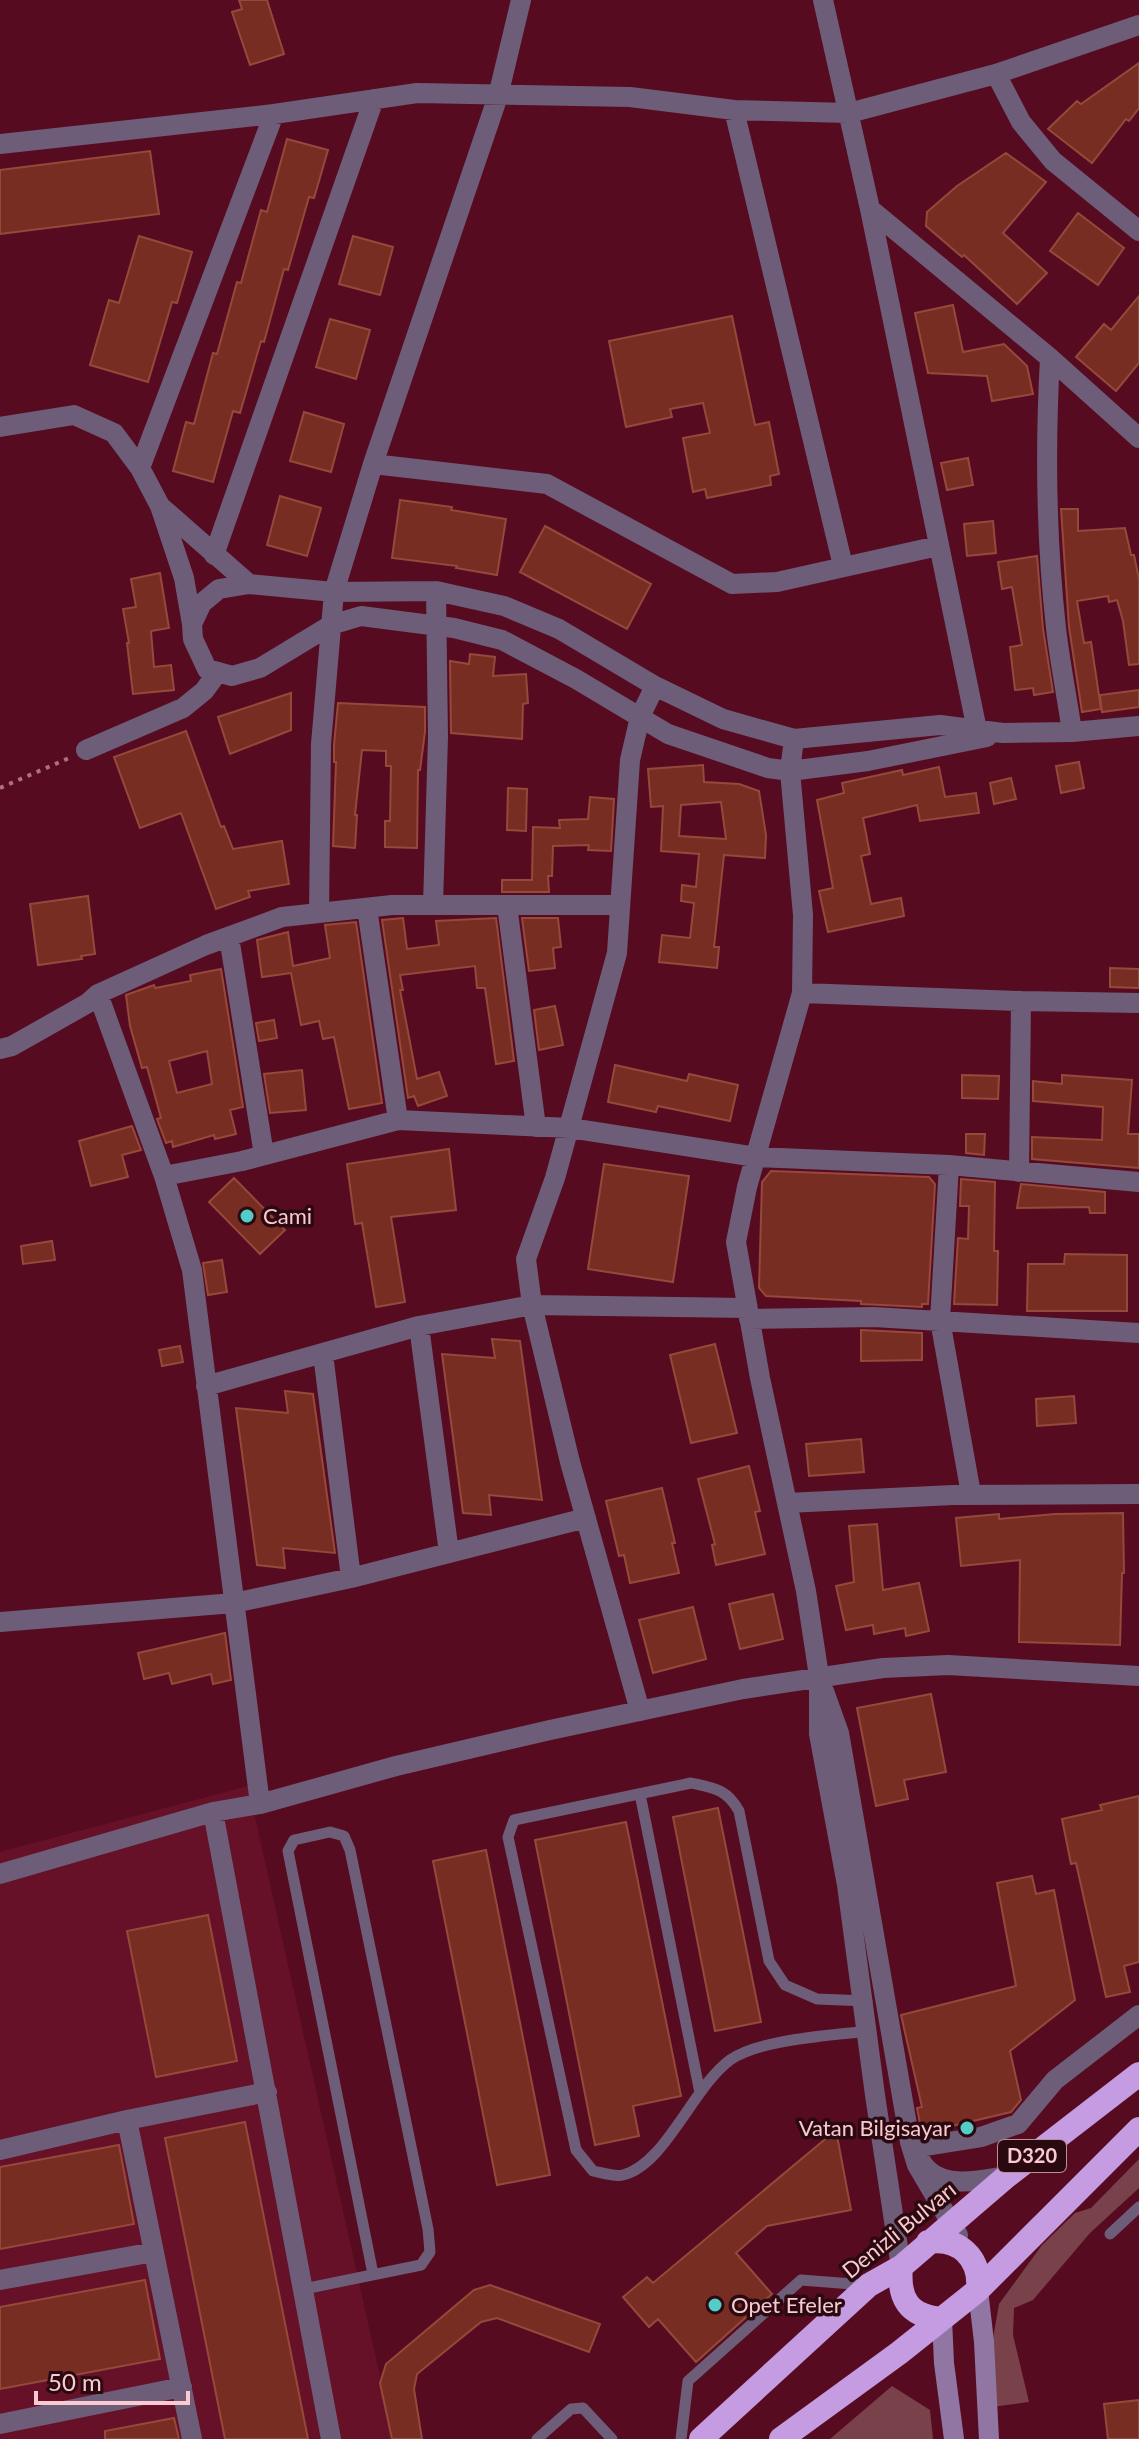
<svg xmlns="http://www.w3.org/2000/svg" width="1139" height="2439" font-family="Lato,sans-serif">
  <rect width="100%" height="100%" fill="#570b21"/>
  <path fill="#661128" d="M248 1786 394 2439H0V1852Z"/>
  <path fill="#794149" d="M1139 2159V2188L1090 2233 1033 2300 1014 2308 1013 2335 1029 2402 992 2407 990 2356 999 2304 1042 2245 1075 2213 1091 2208Z
    M892 2386 930 2410 933 2439H830Z"/>
  <path fill="#782d22" stroke="#96483b" stroke-width="2" fill-rule="evenodd" d="M239 0H267L284 54 250 65 232 12 242 9Z
    M1139 63V108L1129 121 1126 119 1092 163 1048 129 1077 101 1081 104Z
    M287 139 328 150 314 198 309 197 288 270 284 269 264 342 261 341 240 413 233 411 213 482 173 471 186 422 194 424 213 353 217 354 237 282 241 283 261 210 267 212Z
    M150 151 159 214 0 234V170Z
    M1006 153 1046 182 1003 233 1047 273 1017 304 964 255 962 257 926 226 927 212 957 186Z
    M1078 213 1124 248 1098 285 1050 251Z
    M139 236 192 252 177 303 172 302 148 382 90 365 109 300 119 303Z
    M353 236 393 247 380 295 339 284Z
    M1139 296V363L1116 391 1076 357 1104 324 1111 330Z
    M953 305 963 352 1004 344 1027 366 1033 394 992 401 987 376 928 373 915 313Z
    M732 316 755 425 769 422 779 474 770 476 771 485 707 498 705 489 693 492 683 438 710 433 703 403 670 409 672 417 626 427 609 341Z
    M330 319 370 330 356 379 316 367Z
    M304 412 344 424 331 472 290 461Z
    M968 458 973 485 947 490 941 463Z
    M280 496 321 508 307 556 267 545Z
    M400 500 452 507 451 510 506 519 497 575 456 568 457 566 392 558Z
    M1061 509H1078V531L1125 528 1131 555H1134L1139 579V664L1129 665 1123 621 1117 600 1109 602 1108 596 1077 601 1084 643 1091 642 1101 709 1082 712 1069 627Z
    M993 521 996 553 967 556 964 524Z
    M545 526 651 584 627 629 520 572Z
    M1037 556 1043 629 1053 692 1034 695 1033 688 1015 690 1010 647 1022 645 1012 587 1002 589 998 562Z
    M160 573 169 628 151 631 154 667 171 665 174 690 133 694 127 643H129L123 609 136 607 131 579Z
    M470 654 495 657 493 676 526 674 528 703 523 704 522 739 451 733 450 661 469 664Z
    M1139 690V707L1102 712 1100 695Z
    M291 693V730L230 754 218 717Z
    M338 703 425 707V732L420 770H418L417 848 385 847V821H390L391 766H386V751L362 750 355 815H357L355 848 333 846 336 762H334V745Z
    M186 731 221 827 224 826 233 849 282 841 289 884 248 891 250 897 216 909 181 813 140 828 114 757Z
    M1079 762 1084 788 1061 793 1056 766Z
    M703 765 704 782 739 784 759 791 766 835 765 858 724 855 714 947H719L717 968 659 962 662 935 690 938 694 903 681 901 682 885 696 887 699 854 661 851 663 806 651 807 648 769ZM721 802 726 839 679 836 681 805Z
    M939 767 945 797 976 793 979 813 920 821 917 805 863 818 870 854 861 856 871 904 901 898 904 916 828 932 819 891 833 888 817 800 844 793 842 783 902 770 903 775Z
    M1011 778 1016 799 994 804 990 783Z
    M508 788 527 789 526 831 507 830Z
    M590 797 614 799 611 851 588 850 589 845 553 846 552 876H548L549 892H502V880H532L533 827 560 828 559 820 588 819Z
    M88 896 95 954 81 956 82 959 38 965 30 904Z
    M403 918 407 949 439 945 436 921 496 918 514 1061 496 1064 485 988H477L475 966 400 975 403 990H400L417 1079 439 1072 447 1096 418 1106 414 1096 408 1098 382 920Z
    M522 918H558L561 947 553 948 555 968 529 971Z
    M356 922 382 1103 349 1109 334 1037 323 1039 319 1021 301 1025 291 973 262 977 257 940 288 932 293 966 330 958 325 925Z
    M1110 968 1139 969V988L1110 987Z
    M221 969 243 1107 230 1110 236 1134 215 1139 214 1135 173 1147 172 1141 166 1143 157 1119 161 1118 147 1067 142 1068 130 1026 126 995 154 985 155 988 191 981 190 975ZM207 1051 212 1084 177 1093 169 1061Z
    M555 1006 563 1045 539 1050 534 1010Z
    M274 1020 277 1038 259 1041 256 1023Z
    M615 1065 687 1081 689 1074 738 1085 730 1121 658 1106 656 1112 608 1102Z
    M302 1070 306 1110 270 1113 264 1074Z
    M962 1075 999 1076 998 1099 962 1098Z
    M1062 1075 1132 1080 1128 1134H1139V1168L1032 1159V1137L1102 1140 1103 1107 1033 1101V1081L1062 1084Z
    M132 1126 141 1150 122 1155 128 1177 91 1186 79 1141Z
    M966 1134H985L984 1155 966 1153Z
    M449 1149 456 1210 391 1217 405 1302 376 1307 362 1223 355 1224 347 1164Z
    M604 1164 689 1176 673 1282 588 1269Z
    M771 1171 929 1177 935 1184 928 1304H922V1307L861 1304V1301L766 1296 759 1288 762 1182Z
    M234 1178 285 1230 260 1254 209 1202Z
    M961 1179 995 1182 994 1251H998L997 1305 954 1304 958 1238 968 1239 969 1206H960Z
    M1021 1184 1105 1192V1213H1090L1089 1207 1017 1208Z
    M52 1241 55 1260 23 1264 21 1246Z
    M1065 1254 1127 1255V1311H1027L1028 1264H1064Z
    M222 1260 227 1292 208 1295 203 1263Z
    M861 1330 922 1333V1360L861 1361Z
    M492 1339 520 1341 542 1500 489 1495 491 1515 463 1513 442 1354 495 1358Z
    M715 1344 737 1433 691 1443 670 1355Z
    M180 1346 183 1362 162 1366 159 1350Z
    M285 1391 313 1394 335 1553 283 1548 285 1568 257 1565 236 1408 288 1413Z
    M1074 1396 1076 1423 1037 1426 1036 1399Z
    M861 1439 864 1472 809 1476 806 1444Z
    M749 1466 760 1511 755 1512 765 1554 716 1565 712 1545 715 1544 698 1479Z
    M662 1488 675 1543H672L679 1573 630 1583 624 1555 619 1556 606 1501Z
    M1123 1513 1124 1573H1122L1120 1645 1019 1642 1020 1560 961 1566 956 1518 999 1514V1519L1055 1514Z
    M877 1524 883 1590 919 1583 929 1631 906 1636 905 1628 874 1634 873 1625 846 1630 836 1586 854 1582 849 1526Z
    M773 1594 783 1639 740 1649 729 1604Z
    M693 1607 706 1659 653 1673 639 1620Z
    M225 1633 231 1680 213 1684 211 1674 172 1684 169 1673 144 1679 138 1653Z
    M931 1694 946 1772 904 1780 908 1799 876 1806 857 1708Z
    M1139 1796V1962L1124 1966 1130 1992 1106 1997 1076 1863 1071 1864 1062 1819 1102 1810 1100 1805Z
    M718 1808 761 2022 715 2031 673 1817Z
    M626 1822 681 2096 633 2106 639 2136 595 2145 535 1840Z
    M486 1850 550 2175 497 2185 433 1861Z
    M1032 1876 1036 1894 1054 1890 1075 2000 1010 2051 1021 2100 1011 2112 922 2133 917 2108 922 2107 901 2015 1016 1986 997 1883Z
    M208 1915 237 2061 156 2077 127 1931Z
    M245 2122 308 2439H225L165 2138Z
    M836 2130 851 2210 767 2226 736 2253 772 2294 696 2362 658 2319 649 2327 623 2297 647 2277 653 2283Z
    M119 2145 134 2224 0 2249V2167Z
    M145 2280 160 2359 0 2389V2307Z
    M490 2285 600 2324 589 2352 497 2318 481 2322 417 2374 414 2389 422 2439H392L380 2383 386 2364 474 2290Z
    M1139 2400V2439H1108L1104 2404Z
    M174 2418 179 2439H105V2431Z"/>
  <g fill="none" stroke-linecap="round" stroke-linejoin="round">
    <path stroke="#ae727f" stroke-width="4" stroke-dasharray="4 6" stroke-linecap="butt" d="M0 788 69 758"/>
    <path stroke="#6d5d79" stroke-width="11" d="M640 1794 700 2093
      M867 2031C829 2036 760 2039 730 2060 693 2087 665 2165 623 2175 615 2177 602 2173 593 2171L576 2150 508 1837 514 1820 691 1783C714 1788 727 1789 739 1811L769 1961 785 1985 817 1999 867 2001
      M1110 2234 1139 2207
      M304 2289 421 2265 430 2252 428 2229 350 1850 344 1836 330 1832 294 1840 288 1851 373 2274
      M537 2439 571 2409 583 2408 612 2439
      M681 2439 688 2381 801 2280 865 2285"/>
    <path stroke="#6d5d79" stroke-width="20" d="M823 0 870 209 977 730
      M996 74 1021 122 1053 161 1139 231
      M734 110 843 566
      M0 144 274 114 417 93 630 97 734 110 849 113 996 74 1139 25
      M870 209 1050 358C1045 448 1046 538 1056 628 1060 663 1067 697 1072 732
      M1050 358 1139 438
      M0 427 74 415 114 433 140 468 160 506 184 578 192 624
      M373 464 498 96 521 0
      M140 468 274 114
      M160 506 249 584 334 592 436 591 504 606 559 629 655 686 723 719 794 739 940 725 1003 733 1072 732 1139 726
      M214 555 374 99
      M249 584 219 589 202 603 192 624 193 639 207 669 232 676 260 668 331 625 361 616 454 628 502 640 576 679 668 734 768 768 790 771 868 761 987 737
      M794 739 790 771 803 915 802 993 747 1187 736 1242 760 1378 806 1591 819 1676V1734L847 1885 875 2095 901 2267
      M86 750 183 708 204 691 218 672
      M433 905 438 737 436 591
      M507 905 536 1127
      M367 908 398 1120
      M319 913 321 744 334 592 373 464 547 484 732 584 777 582 938 546
      M229 937 264 1155
      M802 993 1021 1001 1019 1172
      M98 994 164 1176 192 1270 260 1804
      M1021 1001 1139 1003
      M0 1049 12 1046 88 1003 98 994 206 945 282 917 392 905H619
      M949 1165 1139 1182
      M164 1176 242 1161 398 1120 570 1128 756 1157 949 1165 940 1320 971 1494
      M749 1319 874 1317 1139 1333
      M419 1326 449 1553
      M323 1354 351 1578
      M206 1386 419 1326 532 1305 747 1308
      M787 1503 953 1495 1139 1494
      M0 1622 234 1603 351 1578 586 1518
      M824 1691 839 1733 910 2142 917 2165 958 2235
      M640 1711 570 1462 532 1305 526 1259 555 1178 617 953 630 760 640 717 655 686
      M213 1812 331 2439
      M0 1874 213 1812 260 1804 396 1766 550 1730 743 1689 883 1668 948 1665 1139 1676
      M127 2120 192 2439
      M0 2150 127 2120 267 2092
      M1007 2176C982 2180 947 2189 927 2169 921 2163 917 2155 912 2148L981 2137 1018 2124 1055 2080 1139 2015
      M0 2280 154 2252
      M0 2424 182 2387"/>
    <path stroke="#9176a4" stroke-width="20" d="M978 2290 984 2342 989 2439
      M942 2319 944 2363 954 2439"/>
    <path stroke="#c59be1" stroke-width="24" d="M928 2242C959 2237 981 2258 978 2290
      M901 2267C898 2298 908 2316 942 2319
      M701 2439 869 2285 901 2267 1007 2176 1139 2074
      M781 2439 899 2353 978 2290 1139 2129"/>
  </g>
  <g fill="#54cdc8" stroke="#2a0a10" stroke-width="3">
    <circle cx="247" cy="1216" r="8"/>
    <circle cx="967" cy="2128" r="8"/>
    <circle cx="715" cy="2305" r="8"/>
  </g>
  <g text-anchor="middle" stroke-width="7" stroke-linejoin="round" paint-order="stroke">
    <rect fill="#2a0a10" stroke="#bb9096" stroke-width="2" x="998" y="2140" width="68" height="32" rx="6"/>
    <g font-size="20" font-weight="bold" fill="#f9cacf">
      <text x="1032" y="2163">D320</text>
    </g>
    <g font-size="22" fill="#f9cacf" stroke="#2a0a10" text-anchor="start">
      <text x="263" y="1224">Cami</text>
      <text x="951" y="2136" text-anchor="end">Vatan Bilgisayar</text>
      <text x="731" y="2313">Opet Efeler</text>
    </g>
    <g font-size="22" fill="#f9cacf" stroke="#2a0a10">
      <text transform="translate(899 2230) rotate(-39)" y="8">Denizli Bulvarı</text>
    </g>
  </g>
  <path d="M36 2391v12h152v-12" fill="none" stroke="#f9cacf" stroke-width="4"/>
  <text x="48" y="2391" font-size="24" fill="#f9cacf" stroke="#2a0a10" stroke-width="6" paint-order="stroke">50 m</text>
</svg>
